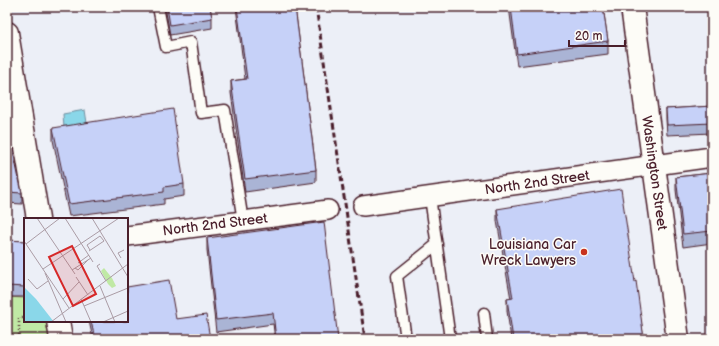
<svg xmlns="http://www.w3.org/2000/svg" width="719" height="346" font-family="'Balsamiq Sans',sans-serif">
  <rect width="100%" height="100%" fill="#eceff7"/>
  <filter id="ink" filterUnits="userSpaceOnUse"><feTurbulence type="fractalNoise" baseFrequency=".025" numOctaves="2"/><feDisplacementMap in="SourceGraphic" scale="8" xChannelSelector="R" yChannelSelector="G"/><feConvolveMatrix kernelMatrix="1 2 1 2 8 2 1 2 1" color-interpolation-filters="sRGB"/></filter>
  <g filter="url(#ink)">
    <path fill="#c0e9a5" stroke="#858468" d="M7 297 25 298V321H51L54 339H7Z"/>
    <path fill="#8ad7e9" stroke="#708d9d" d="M85 110 87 123 64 128 63 114Z"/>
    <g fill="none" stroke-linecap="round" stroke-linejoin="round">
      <g stroke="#4a1f2b" stroke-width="13">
        <path id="service" d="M158 7 166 47 191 42 201 113 225 110 243 221
          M430 197 450 339
          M484 313 487 339
          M406 339 397 276 437 244"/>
      </g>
      <g stroke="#4a1f2b" stroke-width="22">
        <path id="minor" d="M7 138 25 139
          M363 206 712 157
          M127 236 328 210"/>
      </g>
      <g stroke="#4a1f2b" stroke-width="25">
        <path id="tertiary" d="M632 7 678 339
          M7 33 38 219
          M58 321 61 339"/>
      </g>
      <path stroke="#4a1f2b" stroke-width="2.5" stroke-dasharray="1 3" stroke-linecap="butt" d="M19 339V318H25"/>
      <use href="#service" stroke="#fdfcf7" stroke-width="10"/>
      <use href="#minor" stroke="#fdfcf7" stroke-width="19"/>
      <use href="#tertiary" stroke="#fdfcf7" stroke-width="22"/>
      <path stroke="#4a1f2b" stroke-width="3" stroke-dasharray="6 3" stroke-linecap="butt" d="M316 7 365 339"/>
    </g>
    <path fill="#aab4d5" stroke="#4a1f2b" d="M165 7H210L212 18V28L170 35Z
      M236 7H295L316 170V182L245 192 231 93V81L245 79Z
      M509 7H603L608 41V54L517 66Z
      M712 106V133L667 135 666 119V109Z
      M53 128 184 184V196L164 199V204L69 216 53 140Z
      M7 141 22 193V204L7 203Z
      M712 173V243L683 247 676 190V177Z
      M497 209 635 282 644 339H511L507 311V299H511L497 221Z
      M207 238 338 339H275L273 324 216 332 207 250Z
      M7 240 25 241V297H7Z
      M176 319 210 339H93L89 321H127Z"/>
    <path fill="#c6d1f8" stroke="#4a1f2b" d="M167 7H210L212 18 170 25Z
      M237 7H295L316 170 245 179 231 81 247 79Z
      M511 7H603L608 41 517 54Z
      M712 106V123L667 125 666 109Z
      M173 109 184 184 164 187V192L69 204 53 128Z
      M7 141 11 142 22 193 7 192Z
      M712 173V231L683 234 676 177Z
      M621 189 635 282 636 281 644 339H513L507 299 513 298 497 209Z
      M324 222 338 339H276L273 313 216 320 207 238Z
      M7 240 25 241V287L7 286Z
      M169 280 176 319 206 315 210 339H95L91 321H127V287Z"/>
  </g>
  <circle fill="#c8321e" stroke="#fdfcf7" stroke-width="1.5" cx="584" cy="252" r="4"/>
  <g text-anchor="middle" stroke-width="3" stroke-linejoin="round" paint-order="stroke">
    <g font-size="14" fill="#4a1f2b" stroke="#fdfcf7">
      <text transform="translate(655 173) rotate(82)" y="5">Washington Street</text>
      <text transform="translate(537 182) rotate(-8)" y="5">North 2nd Street</text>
      <text transform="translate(215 224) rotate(-7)" y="5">North 2nd Street</text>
    </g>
    <g font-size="14" fill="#4a1f2b" stroke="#fdfcf7" text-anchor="end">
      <text x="576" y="249">Louisiana Car<tspan x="576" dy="16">Wreck Lawyers</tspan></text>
    </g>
  </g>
  <g transform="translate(24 218)">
    <rect width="104" height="104" fill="#eceff7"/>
    <path d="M80 50 88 60 92 68 88 70 84 66 77 53Z" fill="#c0e9a5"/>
    <path d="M0 69 12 81 30 104H0Z" fill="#8ad7e9"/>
    <path fill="none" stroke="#ab9ca5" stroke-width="1" d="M13 0 51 56M41 0 69 44M68 0 104 59M0 23 45 90M2 26 36 0M66 32 63 27 76 18 80 23M65 33 80 23M97 40 94 35 100 32M54 45 65 37M76 46 73 48 82 63M51 50 54 52 65 41M19 51 95 0M48 52 67 40M21 55 42 104M52 59 64 77M4 61 13 71 24 63M76 68 91 104M39 81 55 64M57 81 67 104M60 88 104 70M27 104 104 46M79 104 104 93"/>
    <path fill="#d62828" fill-opacity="0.15" stroke="#d62828" stroke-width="2" d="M48 28 72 76 49 88 25 39Z"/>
    <rect width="104" height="104" fill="none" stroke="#4a1f2b" stroke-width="2"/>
  </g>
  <rect width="719" height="346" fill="none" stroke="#fdfcf7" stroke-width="24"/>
  <rect x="12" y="12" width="695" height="322" fill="none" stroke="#4a1f2b" stroke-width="1.5" filter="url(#ink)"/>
  <path d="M569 40v6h56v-6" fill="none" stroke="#4a1f2b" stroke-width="2"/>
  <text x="575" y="40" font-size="12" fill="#4a1f2b" stroke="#fdfcf7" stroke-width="3" paint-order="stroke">20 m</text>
</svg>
